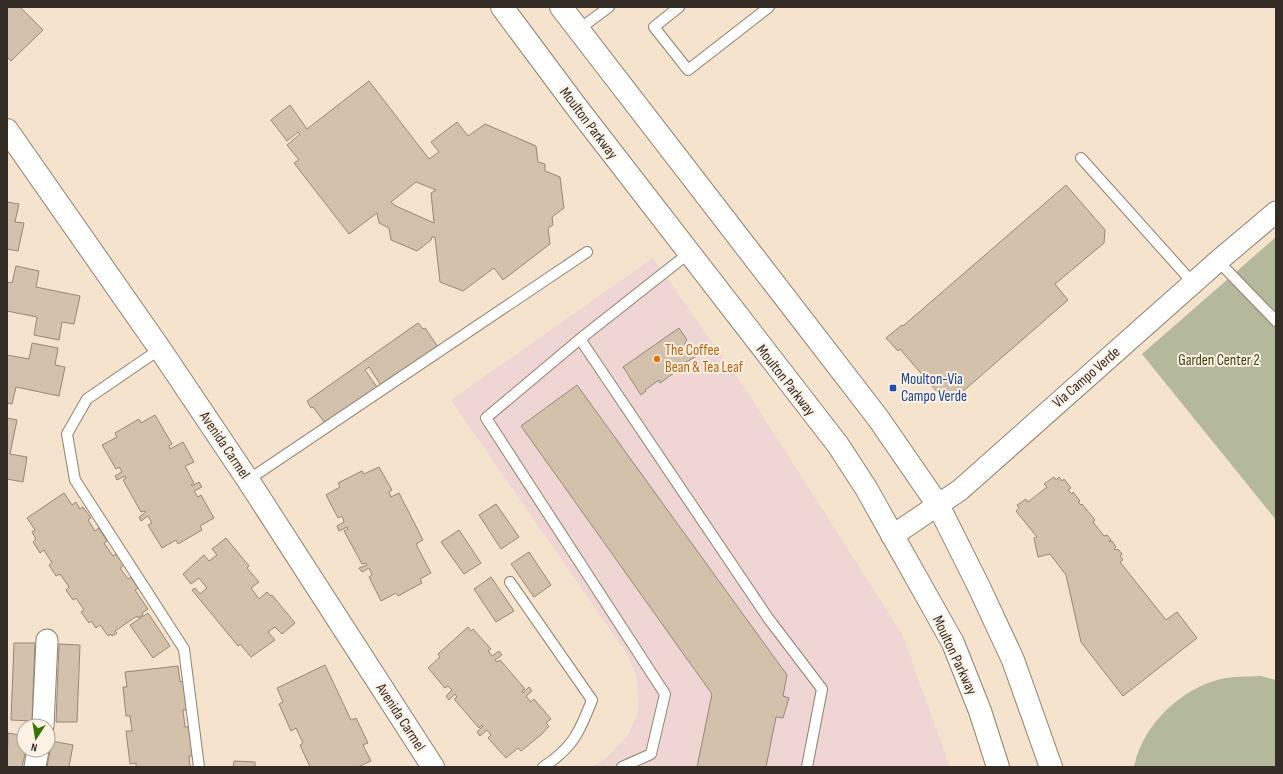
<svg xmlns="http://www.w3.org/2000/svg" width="1283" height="774" font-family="'Sofia Sans Condensed',sans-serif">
  <rect width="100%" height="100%" fill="#f5e3ce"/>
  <path fill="#f0d5d5" d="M653 258 750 396 902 634 950 767H591L604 760 628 735 637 716 639 696 636 674 627 654 451 400Z"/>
  <path fill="#b4b99c" d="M1276 237V520L1142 354Z
    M1261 676 1276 680V767H1134C1142 726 1180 689 1221 679 1233 676 1248 677 1261 676Z"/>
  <path fill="#d3c1ac" stroke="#988774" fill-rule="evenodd" d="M7 7H20L43 30 11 61 7 57Z
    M369 81 429 159 439 152 431 142 457 122 468 136 485 124 536 146 538 162 545 164V171L560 177 564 208 552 217 553 225 548 228 550 244 503 280 494 268 463 291 440 282 435 237H432L431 240 417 251 391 240 389 228 379 223 377 213 349 234 294 163 299 160 287 145 300 134 298 132 287 141 271 120 290 105 307 129ZM416 182 436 190 431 193 434 223 396 206 391 202Z
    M1066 185 1105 230 1104 243 1055 284 1068 300 961 393V396L939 394 900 349 898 351 886 338 902 325 903 326Z
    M7 202 19 204 15 222 24 223 18 251 7 249Z
    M16 266 39 271 36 287 80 296 74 324 62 322 59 340 34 335 37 317 7 311V282L12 283Z
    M418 323 423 329 425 328 438 347 382 387 369 367 365 370 379 390 327 426 313 407 311 408 307 401Z
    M679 328 687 340 685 342 695 357 672 370 674 373 660 383 659 380 645 390 646 391 641 395 623 367Z
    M32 343 58 348 55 365 65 367 59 396 16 387 12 404 7 403V355L29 359Z
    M577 385 787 675 783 696 789 698 783 718 776 717 766 767H697L712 694 521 426Z
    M155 415 172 444 169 446 170 449 183 442 194 462 185 466 194 483 191 485 192 486 199 482 202 487 194 491 198 497 201 495 214 518 200 526 202 530 178 544 176 540 162 548 148 525 152 523 148 516 141 521 139 517 146 512 145 511 141 512 123 480 126 478 125 476 117 480 115 476 122 472 119 467 116 469 102 445 117 437 115 433 139 419 141 423Z
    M7 418 17 420 10 454 27 457 23 482 7 479Z
    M379 467 392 490 389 492 391 497 399 493 423 540 416 544 431 573 420 579 422 583 398 596 396 593 381 601 369 577 372 575 369 568 362 572 359 568 367 565 366 563 362 564 344 531 348 529 347 527 339 531 337 526 344 522 342 516 338 518 326 495 340 487 338 483 362 471 364 474Z
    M1054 477 1056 480 1059 477 1062 481 1064 479 1071 488 1068 490 1072 494 1073 492 1080 501 1078 502 1081 505 1082 504 1095 520 1093 522 1104 536 1107 535 1111 540 1109 542 1112 541 1116 547 1114 549 1116 550 1118 549 1122 554 1120 556 1123 560 1120 562 1166 620 1177 612 1197 638 1123 696 1081 642 1066 575 1050 554 1038 557 1034 538 1037 537 1016 511 1019 508 1017 505 1026 499 1028 502 1047 487 1044 484Z
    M64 493 72 505 76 502 80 509 83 507 91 518 88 520 95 531 99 528 107 541 104 543 113 556 117 554 124 565 120 568 128 579 131 577 138 588 135 590 148 609 142 613 143 615 138 618 137 616 115 631 117 633 112 636 111 634 108 636 100 625 96 628 91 621 89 623 81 612 84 610 76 598 73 600 66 590 69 587 60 574 56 576 49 565 52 563 44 550 40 553 33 542 36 539 32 532 35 530 27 518Z
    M496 504 519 537 501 549 479 515Z
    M459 530 481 563 464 574 441 542Z
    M226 538 249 566 247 568 259 582 251 588 259 599 267 592 271 596 272 595 295 623 282 634 275 627 268 632 275 640 251 657 240 644 238 646 192 590 195 588 200 594 207 588 199 578 191 584 183 574 204 555 209 561 217 555 212 549Z
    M529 552 551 585 534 597 511 564Z
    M491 577 514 611 496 622 474 589Z
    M148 613 170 646 153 658 130 625Z
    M468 627 471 631 473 629 491 649 488 651 492 656 499 651 502 655 495 660 497 662 500 660 525 689 522 691 523 693 529 687 532 691 526 696 531 702 534 699 551 719 546 723 549 726 542 734 521 751 518 748 506 758 488 738 491 735 487 730 480 736 477 732 483 726 482 725 479 728 454 699 457 697 455 694 449 700 446 696 452 690 448 686 445 688 428 668 440 657 438 654Z
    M14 643H35L32 721 11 720Z
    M59 644 80 645 77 722H56Z
    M325 665 351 720 356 718 368 743 363 745 371 761 358 767H310L300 745 303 743 296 728 291 731 279 704 283 702 277 688Z
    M178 666 180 682 184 681 187 710H183L185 727H189L193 756H189L190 767H136V763L130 764 126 731H132L130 716H126L123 687H127L125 672Z
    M8 733 24 736V750H26L22 767H7Z
    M52 741 73 745 69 767H47Z
    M234 761 255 762V767H233Z"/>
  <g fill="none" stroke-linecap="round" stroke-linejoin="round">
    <g stroke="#90806d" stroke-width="12">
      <path id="service" d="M679 7 654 27 688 70 769 7
        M578 30 609 7
        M1081 158 1193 283
        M1218 261 1276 321
        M580 339 689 253
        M160 349 87 399 67 434 75 480 184 649 199 767
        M248 480 587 252
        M510 582 592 700C580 731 573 748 543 767
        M622 767 651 754 665 694 486 418 580 339 768 618 822 689 807 767"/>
    </g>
    <g stroke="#90806d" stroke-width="23">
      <path id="minor" d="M892 536 960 490 1218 261 1276 212
        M43 726 47 640
        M35 767 38 750"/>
    </g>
    <g stroke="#90806d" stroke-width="24">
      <path id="tertiary" d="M7 130 160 349 248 480 433 767"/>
    </g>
    <g stroke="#90806d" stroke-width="24">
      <path id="primary" d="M502 7 575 105 838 445 866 488 953 643 980 711 998 767
        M561 7 878 418 938 505 979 587 1013 660 1051 767"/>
    </g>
    <use href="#service" stroke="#fff" stroke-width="10"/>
    <use href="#minor" stroke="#fff" stroke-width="21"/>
    <use href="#tertiary" stroke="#fff" stroke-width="22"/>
    <use href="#primary" stroke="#fff" stroke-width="22"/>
  </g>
  <circle fill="#e8710a" stroke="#fdf1e5" stroke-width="1.5" cx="657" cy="359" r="4"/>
  <rect fill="#1a4fb4" stroke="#fdf1e5" stroke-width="1.5" x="889" y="384" width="8" height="8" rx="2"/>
  <g text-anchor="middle" stroke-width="4" stroke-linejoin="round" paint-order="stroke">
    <g font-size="15" fill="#342d25" stroke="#fdf1e5">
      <text transform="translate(589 123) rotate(53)" y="5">Moulton Parkway</text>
      <text transform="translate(1086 377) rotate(-41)" y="5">Via Campo Verde</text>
      <text transform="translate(786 380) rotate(52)" y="5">Moulton Parkway</text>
      <text transform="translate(225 445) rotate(56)" y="5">Avenida Carmel</text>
      <text transform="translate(955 655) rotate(65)" y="5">Moulton Parkway</text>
      <text transform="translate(401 717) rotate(57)" y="5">Avenida Carmel</text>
    </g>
    <g font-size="15" fill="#c56008" stroke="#fdf1e5" text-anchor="start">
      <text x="665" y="355">The Coffee<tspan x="665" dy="17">Bean &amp; Tea Leaf</tspan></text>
    </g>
    <g font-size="15" fill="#3c410e" stroke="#fdf1e5">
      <text x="1219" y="365">Garden Center 2</text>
    </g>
    <g font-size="15" fill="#164399" stroke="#fdf1e5" text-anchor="start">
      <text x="901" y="384">Moulton-Via<tspan x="901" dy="17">Campo Verde</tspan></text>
    </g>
  </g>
  <rect width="1283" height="774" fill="none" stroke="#342d25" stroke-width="16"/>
  <g transform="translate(36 738) rotate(192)"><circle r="19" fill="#fdf1e5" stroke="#ada398"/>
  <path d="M0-3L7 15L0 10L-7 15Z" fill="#397305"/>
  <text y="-6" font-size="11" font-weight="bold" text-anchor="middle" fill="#342d25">N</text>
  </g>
</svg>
